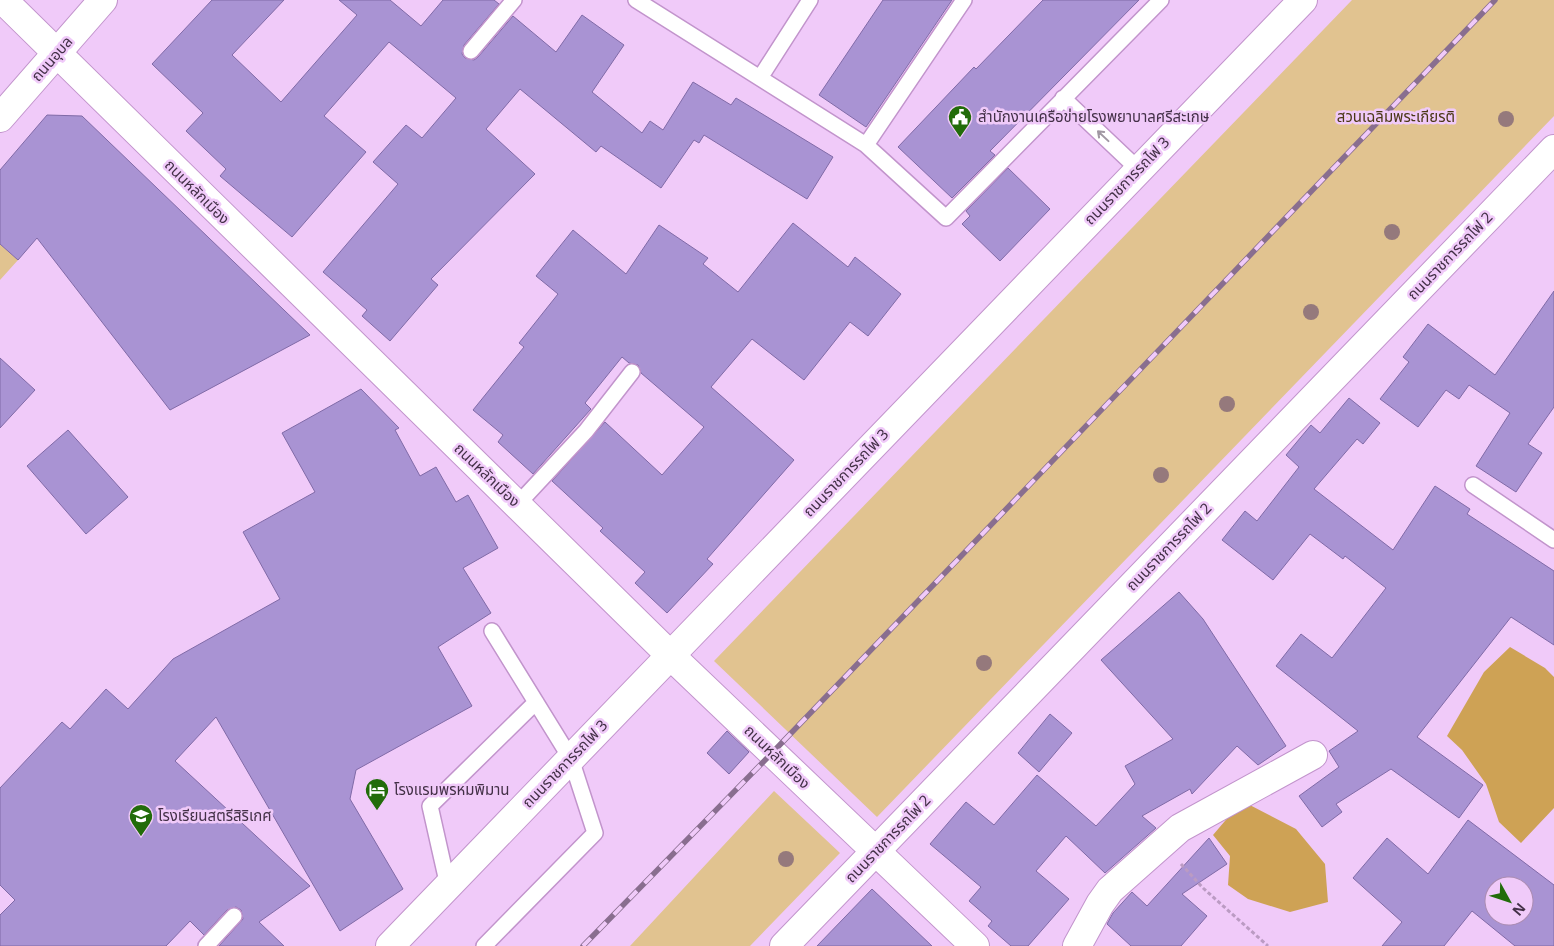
<svg xmlns="http://www.w3.org/2000/svg" width="1554" height="946" font-family="'Noto Sans','Noto Sans Thai',sans-serif">
  <rect width="100%" height="100%" fill="#f0caf9"/>
  <path fill="#e1c390" d="M1352 0H1554V116L877 817 714 661Z
    M0 244 18 260 0 280Z
    M774 791 840 853 750 946H630Z"/>
  <path fill="#cea255" d="M1510 647 1545 668 1554 677V808L1521 843 1499 822 1486 784 1462 750 1447 736 1484 672Z
    M1242 801 1296 829 1325 864 1328 902 1290 912 1248 899 1228 885 1230 856 1213 835Z"/>
  <path fill="#a993d3" stroke="#806aa7" fill-rule="evenodd" d="M212 0H284L232 55 281 102 357 15 339 0H390L421 26 443 0H494L499 4 464 45 462 54 465 58 474 60 478 57 513 16 556 52 582 15 624 45 592 92 642 133 650 121 663 130 693 82 731 105 736 98 833 157 807 199 704 135 699 143 694 140 661 188 601 146 596 152 520 89 486 129 535 174 431 279 438 285 390 341 362 316 367 310 323 272 398 184 373 162 406 125 422 138 456 98 389 42 324 116 366 152 292 237 220 176 226 169 186 131 203 113 152 64Z
    M883 0H952L866 127 819 95Z
    M1043 0H1139L990 151 995 155 952 198 898 147 974 67 976 69Z
    M47 115 82 116 310 335 170 410 37 238 18 260 0 244V170Z
    M1008 168 1050 209 1000 261 962 224 970 216 966 211Z
    M793 223 848 267 855 257 901 294 868 336 850 322 804 380 752 339 711 387 794 460 707 559 713 564 667 613 635 583 645 572 600 531 603 528 552 481 605 422 662 475 704 427 641 373 638 365 629 363 622 357 585 403 591 409 533 474 498 442 503 435 473 410 524 347 519 343 558 294 536 276 573 230 626 274 659 225 708 258 703 264 738 292Z
    M1554 291V407L1528 444 1542 453 1516 492 1476 466 1510 413 1469 385 1459 399 1446 390 1418 427 1380 399 1409 362 1403 357 1428 324 1495 375Z
    M0 358 35 390 0 428Z
    M361 389 399 428 395 430 420 476 436 467 456 502 468 495 498 548 463 568 491 613 438 647 472 706 356 770 350 799 403 889 340 931 216 717 175 761 310 886 259 922 284 946H219L243 919 241 910 236 907 227 910 204 935 190 921 166 946H0V915L15 900 0 885V788L62 722 70 729 106 689 128 709 173 659 280 599 243 532 315 492 282 433Z
    M1349 398 1380 423 1363 444 1357 439 1314 489 1393 550 1435 486 1470 509 1467 514 1554 571V645L1511 617 1417 737 1483 785 1459 818 1391 769 1336 804 1342 812 1322 827 1299 796 1339 767 1329 751 1358 731 1276 666 1301 634 1332 658 1386 588 1345 556 1343 559 1310 534 1273 580 1222 540 1245 511 1257 521 1299 467 1286 455 1311 425 1320 433Z
    M68 430 128 497 86 534 27 466Z
    M1179 592 1203 619 1286 746 1258 765 1237 746 1192 794 1190 789 1142 816 1156 828 1105 873 1066 836 1036 871 1069 899 1028 946H1011L988 926 992 921 969 901 981 887 930 844 966 802 994 825 1037 775 1096 826 1135 784 1125 766 1173 739 1101 660Z
    M1050 714 1072 733 1039 772 1018 753Z
    M727 731 749 752 729 774 707 753Z
    M1468 820 1554 885V946H1515L1472 911 1444 946H1382L1402 922 1353 878 1387 838 1428 874ZM1494 886H1524V916H1494Z
    M1209 838 1227 864 1182 894 1207 916 1181 946H1131L1107 924 1113 913 1132 892 1147 906Z
    M872 889 932 946H817Z"/>
  <g fill="none" stroke-linecap="round" stroke-linejoin="round">
    <g stroke="#c294cc" stroke-width="18">
      <path id="service" d="M636 0 866 145 946 218 1161 0
        M471 51 514 0
        M760 78 810 0
        M1063 98 1139 170
        M866 145 964 0
        M1473 485 1554 540
        M517 505 586 431 632 372
        M448 886 430 806 536 702
        M206 946 234 916
        M484 946 595 833 571 759 492 631"/>
    </g>
    <g stroke="#c294cc" stroke-width="30">
      <path id="minor" d="M390 946 1303 0
        M784 946 1554 149
        M1077 946 1100 904 1110 890 1180 828 1313 755"/>
    </g>
    <g stroke="#c294cc" stroke-width="30">
      <path id="tertiary" d="M3 0 670 655 975 946"/>
    </g>
    <g stroke="#c294cc" stroke-width="30">
      <path id="primary" d="M0 118 103 0"/>
    </g>
    <path stroke="#bb9bc3" stroke-width="3" stroke-dasharray="4 2.5" stroke-linecap="butt" d="M1181 864 1203 888 1268 946"/>
    <use href="#service" stroke="#fff" stroke-width="15"/>
    <use href="#minor" stroke="#fff" stroke-width="28"/>
    <use href="#tertiary" stroke="#fff" stroke-width="28"/>
    <use href="#primary" stroke="#fff" stroke-width="28"/>
    <g stroke="#896e8f" stroke-width="5.5">
      <path id="rail" d="M583 946 772 753 1495 0"/>
    </g>
    <use href="#rail" stroke="#f0caf9" stroke-width="4" stroke-dasharray="11" stroke-linecap="butt"/>
  </g>
  <g fill="#95797c">
    <circle cx="1506" cy="119" r="8"/>
    <circle cx="1392" cy="232" r="8"/>
    <circle cx="1311" cy="312" r="8"/>
    <circle cx="1227" cy="404" r="8"/>
    <circle cx="1161" cy="475" r="8"/>
    <circle cx="984" cy="663" r="8"/>
    <circle cx="786" cy="859" r="8"/>
  </g>
  <defs><path id="oneway-shaft" d="M-6 0H5M1.5-3L5.5 0L1.5 3" fill="none" stroke-width="1.6" stroke-linecap="round" stroke-linejoin="round" transform="scale(1.25)"/></defs>
  <use stroke="#a198a3" href="#oneway-shaft" transform="translate(1103 136) rotate(-137)"/>
  <defs>
    <g id="civic-pin" transform="scale(1.25)"><path d="M0 17L-7.5 6A9.5 9.5 0 1 1 7.5 6Z" fill="#226c0a" stroke="#f0caf9"/><path d="M-.6-6.5H3V-4.5H.6V-3L4-1V1h2V6H-6V1h2V-1L-.6-3ZM-1.2 2.5V6h2.4V2.5Z" fill="#fff"/></g>
    <g id="hotel-pin" transform="scale(1.25)"><path d="M0 17L-7.5 6A9.5 9.5 0 1 1 7.5 6Z" fill="#226c0a" stroke="#f0caf9"/><path d="M-6-4.5h1.5V1H6V5H4.5V3h-9V5H-6ZM-4 0a1.8 1.8 0 1 1 3.6 0ZM.5 0V-2.5h3Q6-2.5 6 0Z" fill="#fff"/></g>
    <g id="school-pin" transform="scale(1.25)"><path d="M0 17L-7.5 6A9.5 9.5 0 1 1 7.5 6Z" fill="#226c0a" stroke="#f0caf9"/><path d="M0-5L7-2L0 1L-7-2ZM-4 1L0 2.5L4 1V4Q0 6-4 4Z" fill="#fff"/></g>
  </defs>
  <g fill-rule="evenodd">
    <use href="#civic-pin" x="960" y="117"/>
    <use href="#hotel-pin" x="377" y="790"/>
    <use href="#school-pin" x="141" y="816"/>
  </g>
  <g text-anchor="middle" stroke-width="5" stroke-linejoin="round" paint-order="stroke">
    <g font-size="15" fill="#433047" stroke="#f0caf9">
      <text transform="translate(52 59) rotate(-49)" y="5">ถนนอุบล</text>
      <text transform="translate(1127 181) rotate(-46)" y="5">ถนนราชการรถไฟ 3</text>
      <text transform="translate(197 192) rotate(45)" y="5">ถนนหลักเมือง</text>
      <text transform="translate(1450 256) rotate(-46)" y="5">ถนนราชการรถไฟ 2</text>
      <text transform="translate(846 473) rotate(-46)" y="5">ถนนราชการรถไฟ 3</text>
      <text transform="translate(487 475) rotate(44)" y="5">ถนนหลักเมือง</text>
      <text transform="translate(1169 547) rotate(-46)" y="5">ถนนราชการรถไฟ 2</text>
      <text transform="translate(777 757) rotate(44)" y="5">ถนนหลักเมือง</text>
      <text transform="translate(565 764) rotate(-46)" y="5">ถนนราชการรถไฟ 3</text>
      <text transform="translate(888 839) rotate(-46)" y="5">ถนนราชการรถไฟ 2</text>
    </g>
    <g font-size="15" fill="#433047" stroke="#f0caf9" text-anchor="start">
      <text x="978" y="122">สำนักงานเครือข่ายโรงพยาบาลศรีสะเกษ</text>
      <text x="394" y="795">โรงแรมพรหมพิมาน</text>
      <text x="158" y="821">โรงเรียนสตรีสิริเกศ</text>
    </g>
    <g font-size="15" fill="#4a3716" stroke="#f0caf9">
      <text x="1396" y="122">สวนเฉลิมพระเกียรติ</text>
    </g>
  </g>
  <g transform="translate(1509 901) rotate(130)"><circle r="24" fill="#f0caf9" stroke="#ab8cb2"/>
  <path d="M0-4L9 19L0 12L-9 19Z" fill="#226c0a"/>
  <text y="-8" font-size="14" font-weight="bold" text-anchor="middle" fill="#433047">N</text>
  </g>
</svg>
